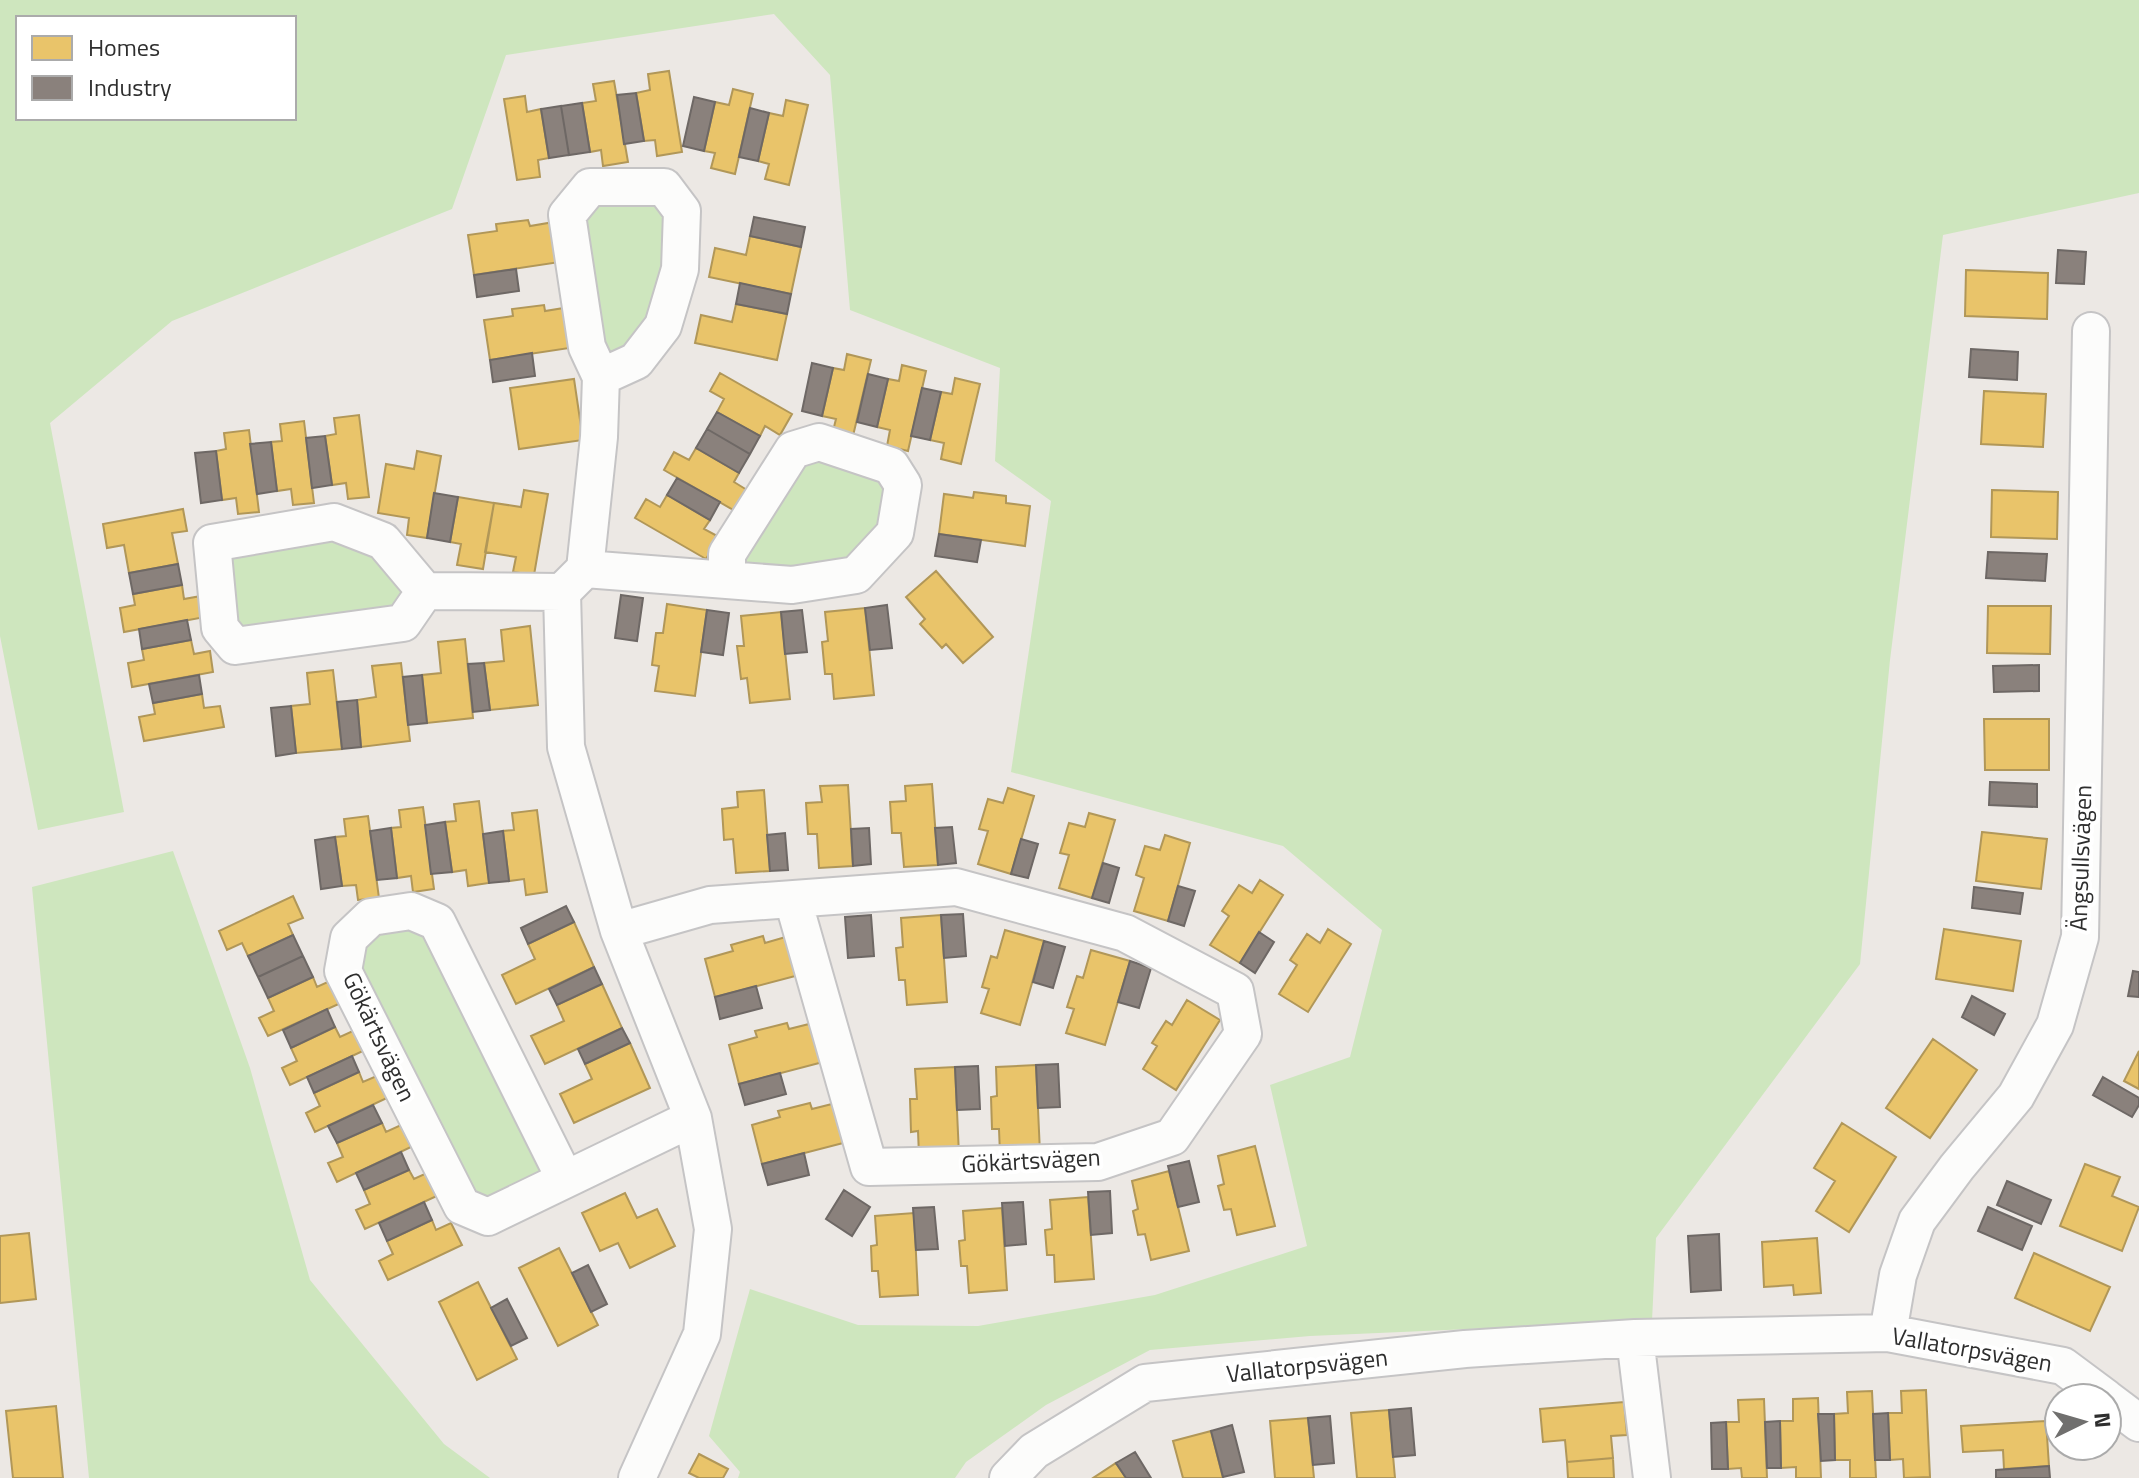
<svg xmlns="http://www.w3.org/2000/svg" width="2139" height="1478" font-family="'Titillium Web',sans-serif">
  <rect width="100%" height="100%" fill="#ece8e4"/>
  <path fill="#cee6be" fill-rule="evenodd" d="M0 0H2139V193L1943 235 1890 660 1860 964 1656 1238 1652 1321 1310 1336 1150 1350 1046 1405 966 1462 955 1478H738L740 1472 709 1436 750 1289 858 1325 978 1326 1155 1295 1307 1246 1270 1085 1350 1057 1382 930 1283 846 1011 772 1051 501 995 461 1000 368 850 310 830 75 774 14 506 55 452 209 172 321 50 423 124 812 38 830 0 636ZM18 18H294V118H18Z
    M590 187H664L663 326 601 377 567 215Z
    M793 450 903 485 856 575 727 580Z
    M334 522 425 591 403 623 235 646 212 543Z
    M173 851 250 1068 310 1280 444 1444 490 1478H89L32 887Z
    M411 911 565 1179 462 1206 349 938Z"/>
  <path fill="#e9c46a" stroke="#b19758" stroke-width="2" d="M669 71 682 152 657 156 655 140 644 141 636 93 650 90 648 74Z
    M614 81 628 162 603 166 601 150 590 152 582 103 596 101 593 84Z
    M733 89 753 94 735 174 711 168 715 153 704 151 715 102 729 105Z
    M525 96 527 112 541 109 549 158 538 160 540 177 517 180 504 99Z
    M786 100 808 105 789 185 765 179 769 164 758 161 769 113 783 116Z
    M528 220 530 226 554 222 560 262 474 275 468 235 497 231 496 224Z
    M750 236 801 247 791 294 709 277 715 248 746 255Z
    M1966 270 2048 273 2047 319 1965 316Z
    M736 304 787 314 777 360 695 343 701 315 732 322Z
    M544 305 545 311 570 307 576 347 490 360 484 320 513 316 512 309Z
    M847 354 871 360 852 440 832 435 836 419 822 416 833 368 844 370Z
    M902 365 926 371 908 451 887 446 890 430 877 427 888 379 899 381Z
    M720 373 792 414 780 435 765 426 760 436 717 412 724 399 710 391Z
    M955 378 980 384 961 464 941 459 944 443 930 440 941 392 952 394Z
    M574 379 583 440 519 449 510 388Z
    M1984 391 2046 394 2043 447 1981 444Z
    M359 415 369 497 348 499 346 483 332 485 325 436 336 434 334 418Z
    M304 421 314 503 293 505 291 489 277 491 271 442 282 441 280 424Z
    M249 430 259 512 238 514 236 498 222 500 216 451 226 449 224 433Z
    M696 448 739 473 734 482 747 490 735 511 664 470 674 452 689 460Z
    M417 451 441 456 427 538 407 535 409 518 378 513 386 464 414 469Z
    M524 490 548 494 534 575 513 572 516 557 485 552 494 503 521 507Z
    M1992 490 2058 492 2057 539 1991 537Z
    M974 492 1006 496V503L1030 506 1025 546 939 534 944 494 973 498Z
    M667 495 710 520 704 529 719 537 706 559 635 518 646 499 660 507Z
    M458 497 494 503 483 569 457 565 461 544 450 542Z
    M183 509 187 531 172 533 178 564 129 573 124 545 107 548 103 524Z
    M936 571 993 637 963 663 946 644 942 648 920 624 925 619 906 597Z
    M182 585 184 599 201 596 205 617 124 632 120 608 135 605 133 594Z
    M667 604 707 610 695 696 655 691 659 666 652 665 656 633H663Z
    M1988 606H2051L2050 654 1987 653Z
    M865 608 874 695 834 699 832 674H825L822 642 828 641 825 612Z
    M781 612 790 699 750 703 747 678 741 679 737 646H744L741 616Z
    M530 626 538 705 490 710 484 663 504 661 501 630Z
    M465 639 473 718 427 723 422 675 441 673 438 642Z
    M191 640 194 654 210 651 213 672 132 687 128 663 144 660 142 649Z
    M401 663 410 741 361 747 357 700 376 697 372 666Z
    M333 670 342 749 296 753 291 706 310 704 307 673Z
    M202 694 204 708 220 706 224 727 144 741 139 717 155 714 153 703Z
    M1984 719H2049V770H1985Z
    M932 784 938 865 904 867 901 833H892L890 802 906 801 905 786Z
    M848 785 853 866 819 868 817 834H808L806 803 822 802 820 786Z
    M1008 788 1034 796 1011 874 978 864 988 831 979 829 988 799 1003 803Z
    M764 790 770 871 736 873 733 839 724 840 722 809 738 807 737 792Z
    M479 801 489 883 468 886 466 870 452 872 445 822 456 821 454 804Z
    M423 807 434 889 413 892 411 876 397 878 391 828 401 827 399 810Z
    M537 810 547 892 526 895 524 879 509 881 503 831 514 830 512 813Z
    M1089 813 1115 820 1092 898 1059 888 1069 855 1060 853 1069 823 1085 827Z
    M368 816 379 898 358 900 356 885 342 886 335 837 346 836 344 819Z
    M1982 832 2047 839 2041 889 1976 881Z
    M1165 835 1190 843 1168 921 1134 911 1144 878 1136 875 1145 846 1160 850Z
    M1260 880 1283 895 1240 963 1210 945 1229 916 1222 911 1239 885 1252 893Z
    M293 896 303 918 288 924 293 935 248 956 242 943 227 950 219 931Z
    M941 915 947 1002 907 1005 905 980H899L896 948 903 947 901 918Z
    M574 922 594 967 516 1004 502 975 535 959 528 944Z
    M1328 929 1351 944 1308 1012 1279 994 1297 965 1290 960 1307 934 1320 943Z
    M1944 929 2021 941 2013 991 1936 979Z
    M1005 930 1044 941 1020 1025 981 1013 989 989 982 987 991 956 997 958Z
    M763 936 765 943 789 936 799 975 715 997 705 959 733 951 731 945Z
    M1091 950 1130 961 1105 1045 1066 1033 1074 1009 1067 1007 1077 976 1083 978Z
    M313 977 317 987 332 980 343 1002 268 1036 259 1018 274 1011 268 998Z
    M602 984 622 1028 545 1064 531 1036 564 1021 557 1005Z
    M1187 1000 1220 1020 1176 1090 1143 1069 1157 1046 1152 1043 1166 1021 1172 1025Z
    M787 1023 789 1029 813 1023 823 1062 739 1084 729 1045 757 1037 755 1031Z
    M335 1027 340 1037 355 1030 365 1050 290 1085 282 1068 297 1061 291 1048Z
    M1933 1039 1977 1070 1930 1138 1886 1108Z
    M630 1043 650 1088 574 1123 560 1094 592 1079 585 1064Z
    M2139 1051V1089L2124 1081Z
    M1036 1065 1040 1153 1000 1154 999 1129H992L991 1097 997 1096 996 1067Z
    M955 1067 959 1155 919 1156 918 1131 911 1132 910 1099H917L915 1069Z
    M359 1072 363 1082 379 1075 389 1097 315 1132 306 1113 320 1106 314 1093Z
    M810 1103 812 1109 836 1103 847 1142 762 1164 752 1125 780 1117 778 1111Z
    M382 1123 386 1132 401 1125 411 1147 337 1182 328 1163 343 1157 337 1143Z
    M1842 1123 1896 1157 1849 1232 1816 1211 1835 1181 1814 1168Z
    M1255 1146 1275 1226 1237 1235 1231 1209 1224 1210 1218 1186 1224 1184 1218 1156Z
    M2085 1164 2120 1177 2112 1196 2139 1207 2122 1251 2060 1226Z
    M409 1170 414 1179 429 1172 439 1195 365 1229 356 1210 370 1204 364 1190Z
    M1169 1171 1189 1251 1151 1260 1145 1234 1138 1235 1133 1211 1138 1209 1132 1181Z
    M625 1193 637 1218 657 1209 675 1246 630 1268 618 1243 600 1251 582 1213Z
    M1088 1197 1094 1279 1055 1282 1054 1255H1047L1045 1230 1052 1229 1050 1200Z
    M1002 1208 1007 1290 969 1293 967 1266H961L959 1241 965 1240 963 1211Z
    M914 1213 918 1295 880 1297 878 1271H872L871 1246 877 1245 875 1216Z
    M432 1220 436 1230 451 1223 462 1245 388 1280 379 1261 393 1254 387 1241Z
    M29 1233 36 1299 0 1303V1236Z
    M1817 1238 1821 1293 1794 1295 1793 1285 1764 1287 1762 1242Z
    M559 1248 598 1325 558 1346 519 1268Z
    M2034 1253 2110 1287 2090 1331 2015 1298Z
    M478 1282 517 1359 477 1380 439 1302Z
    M1926 1390 1930 1477 1904 1478 1903 1459 1890 1460 1888 1413H1902L1901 1391Z
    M1872 1391 1876 1478H1850V1460H1835L1834 1414 1848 1413 1847 1392Z
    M1818 1398 1821 1478H1796V1467L1781 1468 1780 1421H1793V1399Z
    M1764 1399 1767 1478H1742L1741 1468 1728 1469 1726 1422H1739L1738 1400Z
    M1624 1402 1627 1435 1611 1436 1613 1458 1567 1462 1565 1440 1543 1442 1540 1409Z
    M56 1406 63 1478H13L6 1411Z
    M1389 1410 1395 1478H1357L1351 1413Z
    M1308 1418 1314 1478H1275L1270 1421Z
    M2046 1421 2049 1466 2004 1469 2003 1450 1963 1452 1961 1426Z
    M1211 1431 1223 1478H1183L1173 1441Z
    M699 1454 728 1469 723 1478H699L689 1473Z
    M1613 1458 1614 1478H1568L1567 1462Z
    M1116 1463 1126 1478H1093Z"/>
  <path fill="#8a817c" stroke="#6e6865" stroke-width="2" d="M636 93 644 141 624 144 617 95Z
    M694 97 715 102 704 151 683 146Z
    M582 103 590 152 569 155 561 106Z
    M561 106 569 155 549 158 541 109Z
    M750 108 769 113 758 161 739 157Z
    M754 217 805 227 801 247 750 236Z
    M2058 250 2086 252 2084 284 2056 283Z
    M516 269 519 291 477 297 474 275Z
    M740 283 791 294 787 314 736 304Z
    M1971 349 2018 352 2017 380 1969 377Z
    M532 353 535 376 493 382 490 360Z
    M812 363 833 368 822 416 802 411Z
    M868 374 888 379 877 427 857 422Z
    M922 388 941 392 930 440 911 436Z
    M717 412 760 436 750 454 707 429Z
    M707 429 750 454 739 473 696 448Z
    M325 436 332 485 312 488 306 438Z
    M271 442 277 491 257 494 250 444Z
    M216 451 222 500 201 503 195 453Z
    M677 478 720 502 710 520 667 495Z
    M434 493 458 497 450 542 427 538Z
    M939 534 981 540 977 562 935 556Z
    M1988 552 2047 554 2045 581 1986 578Z
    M178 564 182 585 133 594 129 573Z
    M621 595 643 598 637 641 615 638Z
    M887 605 892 648 870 650 865 608Z
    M707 610 729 613 723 655 701 652Z
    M802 610 807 652 785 654 781 612Z
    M187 620 191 640 142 649 139 629Z
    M484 663 490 710 473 712 468 664Z
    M2039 665V691L1994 692 1993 666Z
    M199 675 202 694 153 703 149 684Z
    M422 675 427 723 408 725 403 677Z
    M357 700 361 747 342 749 337 702Z
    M291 706 296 753 276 756 271 708Z
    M1990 782 2037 784V807L1989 805Z
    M445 822 452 872 431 874 425 825Z
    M952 827 956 863 938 865 935 828Z
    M391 828 397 878 377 880 370 831Z
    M869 828 871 864 853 866 851 829Z
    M503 831 509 881 489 883 483 834Z
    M785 833 788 870 770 871 767 835Z
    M335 837 342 886 321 889 315 840Z
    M1021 839 1038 844 1028 878 1011 874Z
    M1103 863 1119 868 1109 903 1092 898Z
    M1178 886 1195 891 1184 926 1168 921Z
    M1974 887 2023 893 2020 914 1972 908Z
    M566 906 574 922 528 944 521 928Z
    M963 914 966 956 944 958 941 915Z
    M871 915 874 956 848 958 845 917Z
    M1259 932 1274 942 1255 973 1240 963Z
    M293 935 303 956 258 977 248 956Z
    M1044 941 1065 947 1053 988 1033 982Z
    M303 956 313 977 268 998 258 977Z
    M1130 961 1151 968 1139 1008 1118 1002Z
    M594 967 602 984 557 1005 549 989Z
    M2133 971 2139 972V997L2128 996Z
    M756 986 762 1008 720 1019 715 997Z
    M1972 996 2005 1014 1994 1035 1962 1017Z
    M327 1009 335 1027 291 1048 283 1030Z
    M622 1028 630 1043 585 1064 578 1049Z
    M352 1056 359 1072 314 1093 307 1077Z
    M1058 1064 1060 1107 1038 1108 1036 1065Z
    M978 1066 980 1109 957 1110 955 1067Z
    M780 1073 786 1094 745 1105 739 1084Z
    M2103 1077 2139 1098V1105L2132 1117 2093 1095Z
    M373 1105 382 1123 337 1143 328 1126Z
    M401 1152 409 1170 364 1190 356 1173Z
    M804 1153 809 1175 768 1185 762 1164Z
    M1189 1161 1199 1202 1178 1207 1168 1166Z
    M2007 1181 2051 1200 2041 1224 1997 1205Z
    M844 1190 870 1207 852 1236 826 1219Z
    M1110 1191 1112 1233 1091 1235 1088 1192Z
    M424 1202 432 1220 387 1241 379 1223Z
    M1023 1202 1026 1244 1005 1246 1002 1203Z
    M934 1207 938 1249 916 1250 913 1208Z
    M1988 1207 2032 1226 2022 1250 1978 1231Z
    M1719 1234 1721 1290 1691 1292 1688 1236Z
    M588 1265 607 1304 591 1312 572 1273Z
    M507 1299 527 1338 511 1346 491 1308Z
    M1411 1408 1415 1455 1393 1457 1389 1410Z
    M1888 1413 1890 1460H1875L1873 1414Z
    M1818 1414H1834L1835 1460 1821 1461Z
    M1330 1416 1334 1463 1313 1465 1308 1418Z
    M1780 1421 1781 1468H1767L1765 1422Z
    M1726 1422 1728 1469H1712L1711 1423Z
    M1232 1425 1244 1472 1223 1477 1211 1431Z
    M1135 1452 1151 1478H1126L1116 1463Z
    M2049 1466 2050 1478H1996V1470Z"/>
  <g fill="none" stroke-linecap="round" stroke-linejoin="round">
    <g stroke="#c5c4c5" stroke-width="40">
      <path id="minor" d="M601 377 587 347 567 215 590 187H664L682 211 680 269 663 326 636 361 601 377 599 437 585 569 562 592 566 747 619 931 693 1118 713 1229 702 1334 637 1478
        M585 569 792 585 856 575 895 533 903 485 891 466 819 442 793 450 727 554V580
        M425 591 403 623 235 646 220 628 212 543 334 522 383 541 425 591 562 592
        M619 931 710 905 956 887 1125 933 1235 991 1243 1034 1172 1137 1098 1162 869 1167 793 900
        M565 1179 437 922 411 911 371 917 349 938 343 971 462 1206 488 1217 693 1118
        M1888 1333 1898 1275 1917 1221 1957 1167 2016 1096 2055 1025 2080 937 2091 331
        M1635 1338 1652 1478
        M2107 1399 2139 1423
        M1008 1478 1034 1451 1145 1383 1465 1349 1635 1338 1888 1333 2063 1366 2106 1398"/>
    </g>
    <use href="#minor" stroke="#fcfcfb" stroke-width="36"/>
  </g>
  <g text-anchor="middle" stroke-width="8" stroke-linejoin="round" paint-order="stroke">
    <g font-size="24" fill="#2e2e2e" stroke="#fff">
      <text transform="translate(2081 858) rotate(-88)" y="8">Ängsullsvägen</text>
      <text transform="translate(379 1037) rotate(65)" y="8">Gökärtsvägen</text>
      <text transform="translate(1031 1161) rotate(-3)" y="8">Gökärtsvägen</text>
      <text transform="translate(1972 1350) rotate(10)" y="8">Vallatorpsvägen</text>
      <text transform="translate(1307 1366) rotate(-6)" y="8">Vallatorpsvägen</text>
    </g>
  </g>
  <rect x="16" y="16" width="280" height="104" fill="#ffffff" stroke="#ababab" stroke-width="2"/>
  <rect x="32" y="36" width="40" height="24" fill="#e9c46a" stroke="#ababab" stroke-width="2"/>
  <text x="88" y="56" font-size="24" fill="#2e2e2e">Homes</text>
  <rect x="32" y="76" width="40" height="24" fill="#8a817c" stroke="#ababab" stroke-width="2"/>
  <text x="88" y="96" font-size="24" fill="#2e2e2e">Industry</text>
  <g transform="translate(2083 1422) rotate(85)"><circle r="38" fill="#ffffff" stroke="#ababab" stroke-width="2"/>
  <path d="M0-6L14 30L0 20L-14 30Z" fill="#706f6e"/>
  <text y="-12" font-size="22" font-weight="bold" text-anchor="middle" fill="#2e2e2e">N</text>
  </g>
</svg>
